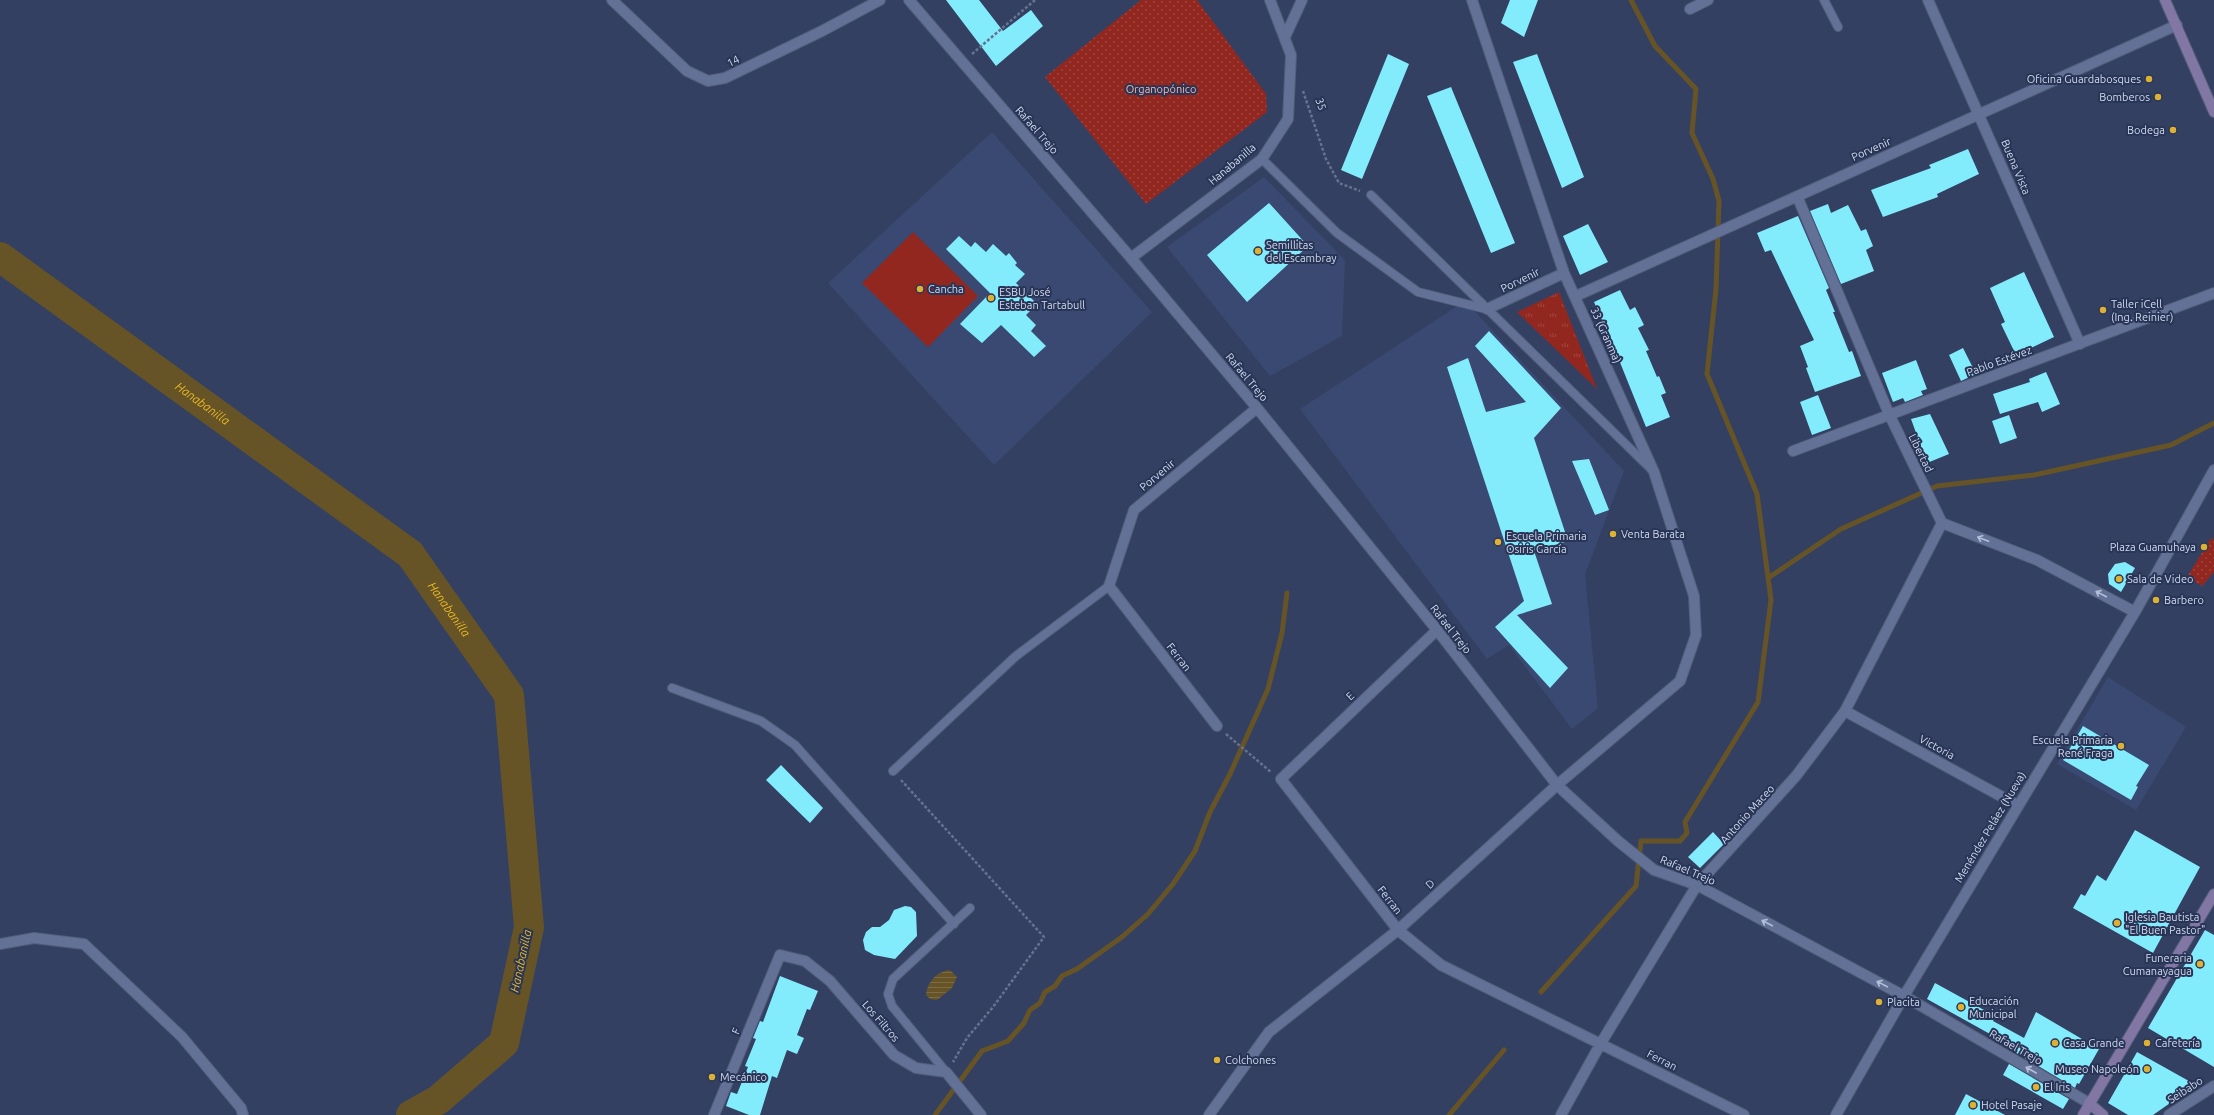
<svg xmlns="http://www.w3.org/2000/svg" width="2214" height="1115" font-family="Ubuntu,sans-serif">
  <defs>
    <pattern id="grass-tufts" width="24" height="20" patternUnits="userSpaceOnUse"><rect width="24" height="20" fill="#922720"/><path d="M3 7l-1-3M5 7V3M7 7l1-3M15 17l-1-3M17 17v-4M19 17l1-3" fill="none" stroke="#a04641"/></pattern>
    <pattern id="garden-dots" width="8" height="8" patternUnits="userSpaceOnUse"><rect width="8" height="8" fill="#922720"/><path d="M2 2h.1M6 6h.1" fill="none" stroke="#a04641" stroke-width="1.8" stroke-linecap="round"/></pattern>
    <pattern id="water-rules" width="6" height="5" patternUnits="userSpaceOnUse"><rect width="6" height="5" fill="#665427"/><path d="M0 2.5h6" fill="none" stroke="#7b6c47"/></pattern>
  </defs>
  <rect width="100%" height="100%" fill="#334062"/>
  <path fill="#3a4971" d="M992 132 1152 312 994 465 828 283Z
    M1264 177 1345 260 1342 336 1270 376 1167 247Z
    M1465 301 1624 471 1585 574 1598 708 1572 729 1509 645 1487 659 1300 409Z
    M2108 677 2186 727 2136 810 2057 764Z"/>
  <path fill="url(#grass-tufts)" d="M1559 292 1597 389 1517 312Z"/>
  <path fill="#922720" d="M913 232 978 296 928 347 862 283Z"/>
  <path fill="url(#garden-dots)" d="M1141 0H1197L1266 94 1267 112 1146 204 1045 77Z
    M2211 538 2214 540V572L2202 586 2187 577Z"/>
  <path fill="url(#water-rules)" d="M948 970 951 971 957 977 952 988 937 1000 930 999 926 995C927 982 936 973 948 970Z"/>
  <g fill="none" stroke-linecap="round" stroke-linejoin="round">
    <path stroke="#665427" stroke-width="5" d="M1768 578 1841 529 1937 486 2034 475 2171 445 2214 423
      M1541 992 1636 886 1641 841H1680L1687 833 1685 822 1758 702 1771 600 1757 494 1707 374 1716 289 1719 201 1713 179 1692 133 1696 89 1655 46 1631 0
      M935 1115 982 1051 1008 1041 1024 1023 1030 1010 1040 1003 1045 992 1055 986 1062 976 1077 969 1122 937 1148 914 1173 884 1195 851 1210 812 1230 774 1268 689 1282 633 1287 593
      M1449 1115 1504 1050"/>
    <path stroke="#665427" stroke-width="30" id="s1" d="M0 257 410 554 509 695 529 927 504 1043 438 1100 411 1115"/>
  </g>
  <path fill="#83ecfc" d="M946 0H979L1003 31 1031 10 1043 26 996 66Z
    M1510 0H1538L1524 37 1501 23Z
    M1388 54 1409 64 1362 179 1341 170Z
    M1537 54 1584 177 1562 188 1513 62Z
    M1451 87 1515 243 1491 253 1427 96Z
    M1968 149 1979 174 1937 194 1938 197 1883 217 1871 190 1931 168 1929 165Z
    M1269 203 1308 246 1247 302 1207 255Z
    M1828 204 1831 213 1848 205 1861 231 1866 229 1873 246 1866 250 1874 271 1841 284 1810 211Z
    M1798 216 1829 288 1826 290 1835 312H1833L1849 352 1852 351 1861 376 1815 392 1806 368 1808 367 1800 346 1814 340 1771 250 1765 252 1757 233Z
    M1588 224 1608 262 1580 275 1563 236Z
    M959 236 971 247 975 242 986 252 993 244 1006 256 1009 253 1017 263 1015 265 1025 274 1016 283 1037 304 1026 315 1036 325 1031 331 1046 346 1034 357 1001 325 982 343 960 324 990 293 946 249Z
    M2024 272 2054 337 2016 355 2001 324 2005 322 1990 288Z
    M1620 290 1630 310 1635 307 1644 325 1638 328 1649 350 1646 351 1657 377 1659 376 1666 393 1661 395 1670 417 1646 427 1613 345 1594 302Z
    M1489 331 1561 408 1534 438 1568 541 1534 551 1552 604 1517 615 1568 668 1550 688 1495 627 1524 601 1447 367 1468 358 1486 412 1526 402 1475 346Z
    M1963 348 1976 374 1961 381 1949 355Z
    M1916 360 1927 389 1921 391 1923 395 1905 402 1903 398 1893 402 1882 373Z
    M2046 372 2060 404 2042 412 2038 402 2000 414 1993 394 2030 382 2029 379Z
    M1818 395 1831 428 1812 435 1800 402Z
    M1930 414 1949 454 1927 463 1911 419Z
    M2009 415 2017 438 2000 444 1992 421Z
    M1589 459 1609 510 1595 515 1572 461Z
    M2125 562 2135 568 2121 592 2109 584 2108 574 2115 564Z
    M2083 726 2149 765 2136 786 2138 787 2131 800 2063 760Z
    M781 765 823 808 810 823 766 780Z
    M2135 830 2200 867 2153 953 2073 908 2081 894 2085 896 2097 875 2106 881Z
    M1713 832 1724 844 1700 868 1688 857Z
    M905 906 911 907 916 912 917 936 895 959 874 955 865 950 863 940 866 932 872 927H880L889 920 894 910Z
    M2205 930 2214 935V1067L2148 1028Z
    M780 976 818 991 810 1010 807 1009 797 1035 804 1038 797 1054 787 1050 777 1078 772 1076 760 1115H749L726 1106 731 1092 737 1094 748 1067 745 1066 756 1039 753 1038 760 1021 763 1022Z
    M1935 983 1995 1016 1993 1021 2024 1038 2036 1012 2099 1049 2079 1084 2077 1083 2075 1088 2015 1052 2017 1049 1927 999Z
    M2137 1052 2196 1085 2153 1115H2128L2108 1103Z
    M2009 1064 2069 1099 2063 1109 2003 1075Z
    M1966 1094 2005 1115H1955Z"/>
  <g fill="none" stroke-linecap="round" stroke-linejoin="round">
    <g stroke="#515c78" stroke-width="10">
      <path id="lane" d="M1824 0 1838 27
        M1262 159 1337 233 1418 292 1486 309
        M1371 195 1651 469
        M672 688 761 721 795 745 954 924
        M893 771 1016 656 1109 586
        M946 1072 892 1006 888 994 893 979 970 908"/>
    </g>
    <g stroke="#515c78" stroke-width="12">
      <path id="street" d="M612 0 687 71 708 81 725 78 822 31 880 0
        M909 0 1131 258 1257 408 1437 630 1557 785 1618 841 1654 870 1697 885 1904 996 2089 1103
        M1928 0 2080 344
        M1690 9 1708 0
        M1285 37 1302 0
        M1797 196 1889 414 1942 523 2037 560 2135 612
        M1131 258 1262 159 1288 119 1291 55 1270 0
        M1576 296 2177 25
        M1487 309 1564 273
        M1793 451 2214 293
        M1437 630 1281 779 1398 930 1441 965 1744 1115
        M1845 711 2017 805
        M1217 726 1109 586 1134 510 1257 408
        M0 944 34 938 84 944 182 1037 241 1108 243 1115
        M714 1115 780 955 805 961 830 981 894 1055 916 1068 946 1072 981 1115
        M1209 1115 1269 1032 1398 930 1557 785 1680 681 1696 635 1694 596 1654 472 1564 273 1472 0
        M1561 1115 1601 1043 1697 885 1796 776 1845 711 1942 523
        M1836 1115 1904 996 2135 612 2214 470
        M2169 1115 2214 1086"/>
    </g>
    <g stroke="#515c78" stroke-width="12">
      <path id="secondary" d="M2165 0 2214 112
        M2089 1103 2103 1115
        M2083 1115 2214 894"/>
    </g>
    <path stroke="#677290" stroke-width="2.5" stroke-dasharray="3 2" stroke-linecap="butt" d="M972 54 1035 0
      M1303 91 1326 159 1339 183 1360 191
      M1226 734 1271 772
      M901 780 1044 937 993 1007 967 1038 953 1062"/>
    <use href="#lane" stroke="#637197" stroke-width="8"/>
    <use href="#street" stroke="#637197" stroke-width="10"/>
    <use href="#secondary" stroke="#8176a4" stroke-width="10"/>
  </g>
  <defs><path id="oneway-shaft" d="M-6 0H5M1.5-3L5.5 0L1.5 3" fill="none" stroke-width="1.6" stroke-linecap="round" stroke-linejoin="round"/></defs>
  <g stroke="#b5bfd8">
    <use href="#oneway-shaft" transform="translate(1983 539) rotate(-159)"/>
    <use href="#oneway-shaft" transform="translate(2101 594) rotate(-152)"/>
    <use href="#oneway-shaft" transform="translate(1767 923) rotate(-152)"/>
    <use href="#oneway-shaft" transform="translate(1882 984) rotate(-152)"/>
    <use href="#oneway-shaft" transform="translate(2031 1070) rotate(-150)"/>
  </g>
  <g fill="#ddb133" stroke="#293557" stroke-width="1.5">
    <circle cx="2149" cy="79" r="4"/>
    <circle cx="2158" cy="97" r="4"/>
    <circle cx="2173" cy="130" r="4"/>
    <circle cx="1258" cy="251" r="4"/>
    <circle cx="920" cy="289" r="4"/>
    <circle cx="991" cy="298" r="4"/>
    <circle cx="2103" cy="310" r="4"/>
    <circle cx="1613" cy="534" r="4"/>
    <circle cx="1498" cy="542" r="4"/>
    <circle cx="2204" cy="547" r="4"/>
    <circle cx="2119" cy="579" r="4"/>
    <circle cx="2156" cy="600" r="4"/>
    <circle cx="2121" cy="746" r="4"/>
    <circle cx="2117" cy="923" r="4"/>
    <circle cx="2200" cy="964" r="4"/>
    <circle cx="1879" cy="1002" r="4"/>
    <circle cx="1961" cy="1007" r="4"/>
    <circle cx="2055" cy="1043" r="4"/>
    <circle cx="2147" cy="1043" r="4"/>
    <circle cx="1217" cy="1060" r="4"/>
    <circle cx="2147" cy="1069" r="4"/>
    <circle cx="712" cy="1077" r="4"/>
    <circle cx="2036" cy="1087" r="4"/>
    <circle cx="1973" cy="1105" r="4"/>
  </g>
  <g text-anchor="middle" stroke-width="4" stroke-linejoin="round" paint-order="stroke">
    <g font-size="11" fill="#d0d9ee" stroke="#293557">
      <text transform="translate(733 61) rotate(-26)" y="4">14</text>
      <text transform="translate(1321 104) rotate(71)" y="4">35</text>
      <text transform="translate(1037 130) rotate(49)" y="4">Rafael Trejo</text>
      <text transform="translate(1871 149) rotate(-24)" y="4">Porvenir</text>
      <text transform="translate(1232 164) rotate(-40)" y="4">Hanabanilla</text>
      <text transform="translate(2016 167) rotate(67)" y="4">Buena Vista</text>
      <text transform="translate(1520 280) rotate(-26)" y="4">Porvenir</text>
      <text transform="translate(1606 335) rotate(66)" y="4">33 (Granma)</text>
      <text transform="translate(1999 361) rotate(-20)" y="4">Pablo Estévez</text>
      <text transform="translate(1247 377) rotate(50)" y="4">Rafael Trejo</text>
      <text transform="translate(1921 453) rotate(64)" y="4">Libertad</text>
      <text transform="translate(1157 475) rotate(-40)" y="4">Porvenir</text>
      <text transform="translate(1451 629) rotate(52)" y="4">Rafael Trejo</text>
      <text transform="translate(1179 657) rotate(52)" y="4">Ferran</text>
      <text transform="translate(1350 696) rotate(-44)" y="4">E</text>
      <text transform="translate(1937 747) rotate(29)" y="4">Victoria</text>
      <text transform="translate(1747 814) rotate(-48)" y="4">Antonio Maceo</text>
      <text transform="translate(1990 827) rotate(-59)" y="4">Menéndez Peláez (Nueva)</text>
      <text transform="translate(1688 870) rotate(23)" y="4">Rafael Trejo</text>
      <text transform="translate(1430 884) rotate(-42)" y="4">D</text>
      <text transform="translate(1390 900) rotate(52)" y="4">Ferran</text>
      <text transform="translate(881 1021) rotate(49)" y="4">Los Filtros</text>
      <text transform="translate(736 1031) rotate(-67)" y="4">F</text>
      <text transform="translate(2016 1047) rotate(30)" y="4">Rafael Trejo</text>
      <text transform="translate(1662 1060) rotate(27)" y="4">Ferran</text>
      <text transform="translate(2185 1090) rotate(-33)" y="4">Seibabo</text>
    </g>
    <g font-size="11" fill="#d0d9ee" stroke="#293557" text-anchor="start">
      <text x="2141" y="83" text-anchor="end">Oficina Guardabosques</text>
      <text x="2150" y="101" text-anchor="end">Bomberos</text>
      <text x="2165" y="134" text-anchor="end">Bodega</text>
      <text x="1266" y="249">Semillitas<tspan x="1266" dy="13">del Escambray</tspan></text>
      <text x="928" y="293">Cancha</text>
      <text x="999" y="296">ESBU José<tspan x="999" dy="13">Esteban Tartabull</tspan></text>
      <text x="2111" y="308">Taller iCell<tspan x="2111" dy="13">(Ing. Reinier)</tspan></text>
      <text x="1621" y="538">Venta Barata</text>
      <text x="1506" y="540">Escuela Primaria<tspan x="1506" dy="13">Osiris García</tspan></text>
      <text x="2196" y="551" text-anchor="end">Plaza Guamuhaya</text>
      <text x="2127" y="583">Sala de Video</text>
      <text x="2164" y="604">Barbero</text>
      <text x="2113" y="744" text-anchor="end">Escuela Primaria<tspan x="2113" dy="13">René Fraga</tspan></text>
      <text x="2125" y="921">Iglesia Bautista<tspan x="2125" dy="13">"El Buen Pastor"</tspan></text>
      <text x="2192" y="962" text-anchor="end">Funeraria<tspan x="2192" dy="13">Cumanayagua</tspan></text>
      <text x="1969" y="1005">Educación<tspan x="1969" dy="13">Municipal</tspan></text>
      <text x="1887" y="1006">Placita</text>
      <text x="2063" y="1047">Casa Grande</text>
      <text x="2155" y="1047">Cafetería</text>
      <text x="1225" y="1064">Colchones</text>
      <text x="2139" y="1073" text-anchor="end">Museo Napoleón</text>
      <text x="720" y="1081">Mecánico</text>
      <text x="2044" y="1091">El Iris</text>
      <text x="1981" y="1109">Hotel Pasaje</text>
    </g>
    <g font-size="11" fill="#f6b4aa" stroke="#293557">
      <text x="1161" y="93">Organopónico</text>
    </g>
    <g font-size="12" font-style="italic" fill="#eab924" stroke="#293557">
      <text dy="4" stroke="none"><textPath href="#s1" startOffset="250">Hanabanilla</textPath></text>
      <text dy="4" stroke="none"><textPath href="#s1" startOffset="574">Hanabanilla</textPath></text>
      <text transform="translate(521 961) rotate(-78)" y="4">Hanabanilla</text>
    </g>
  </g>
</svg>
